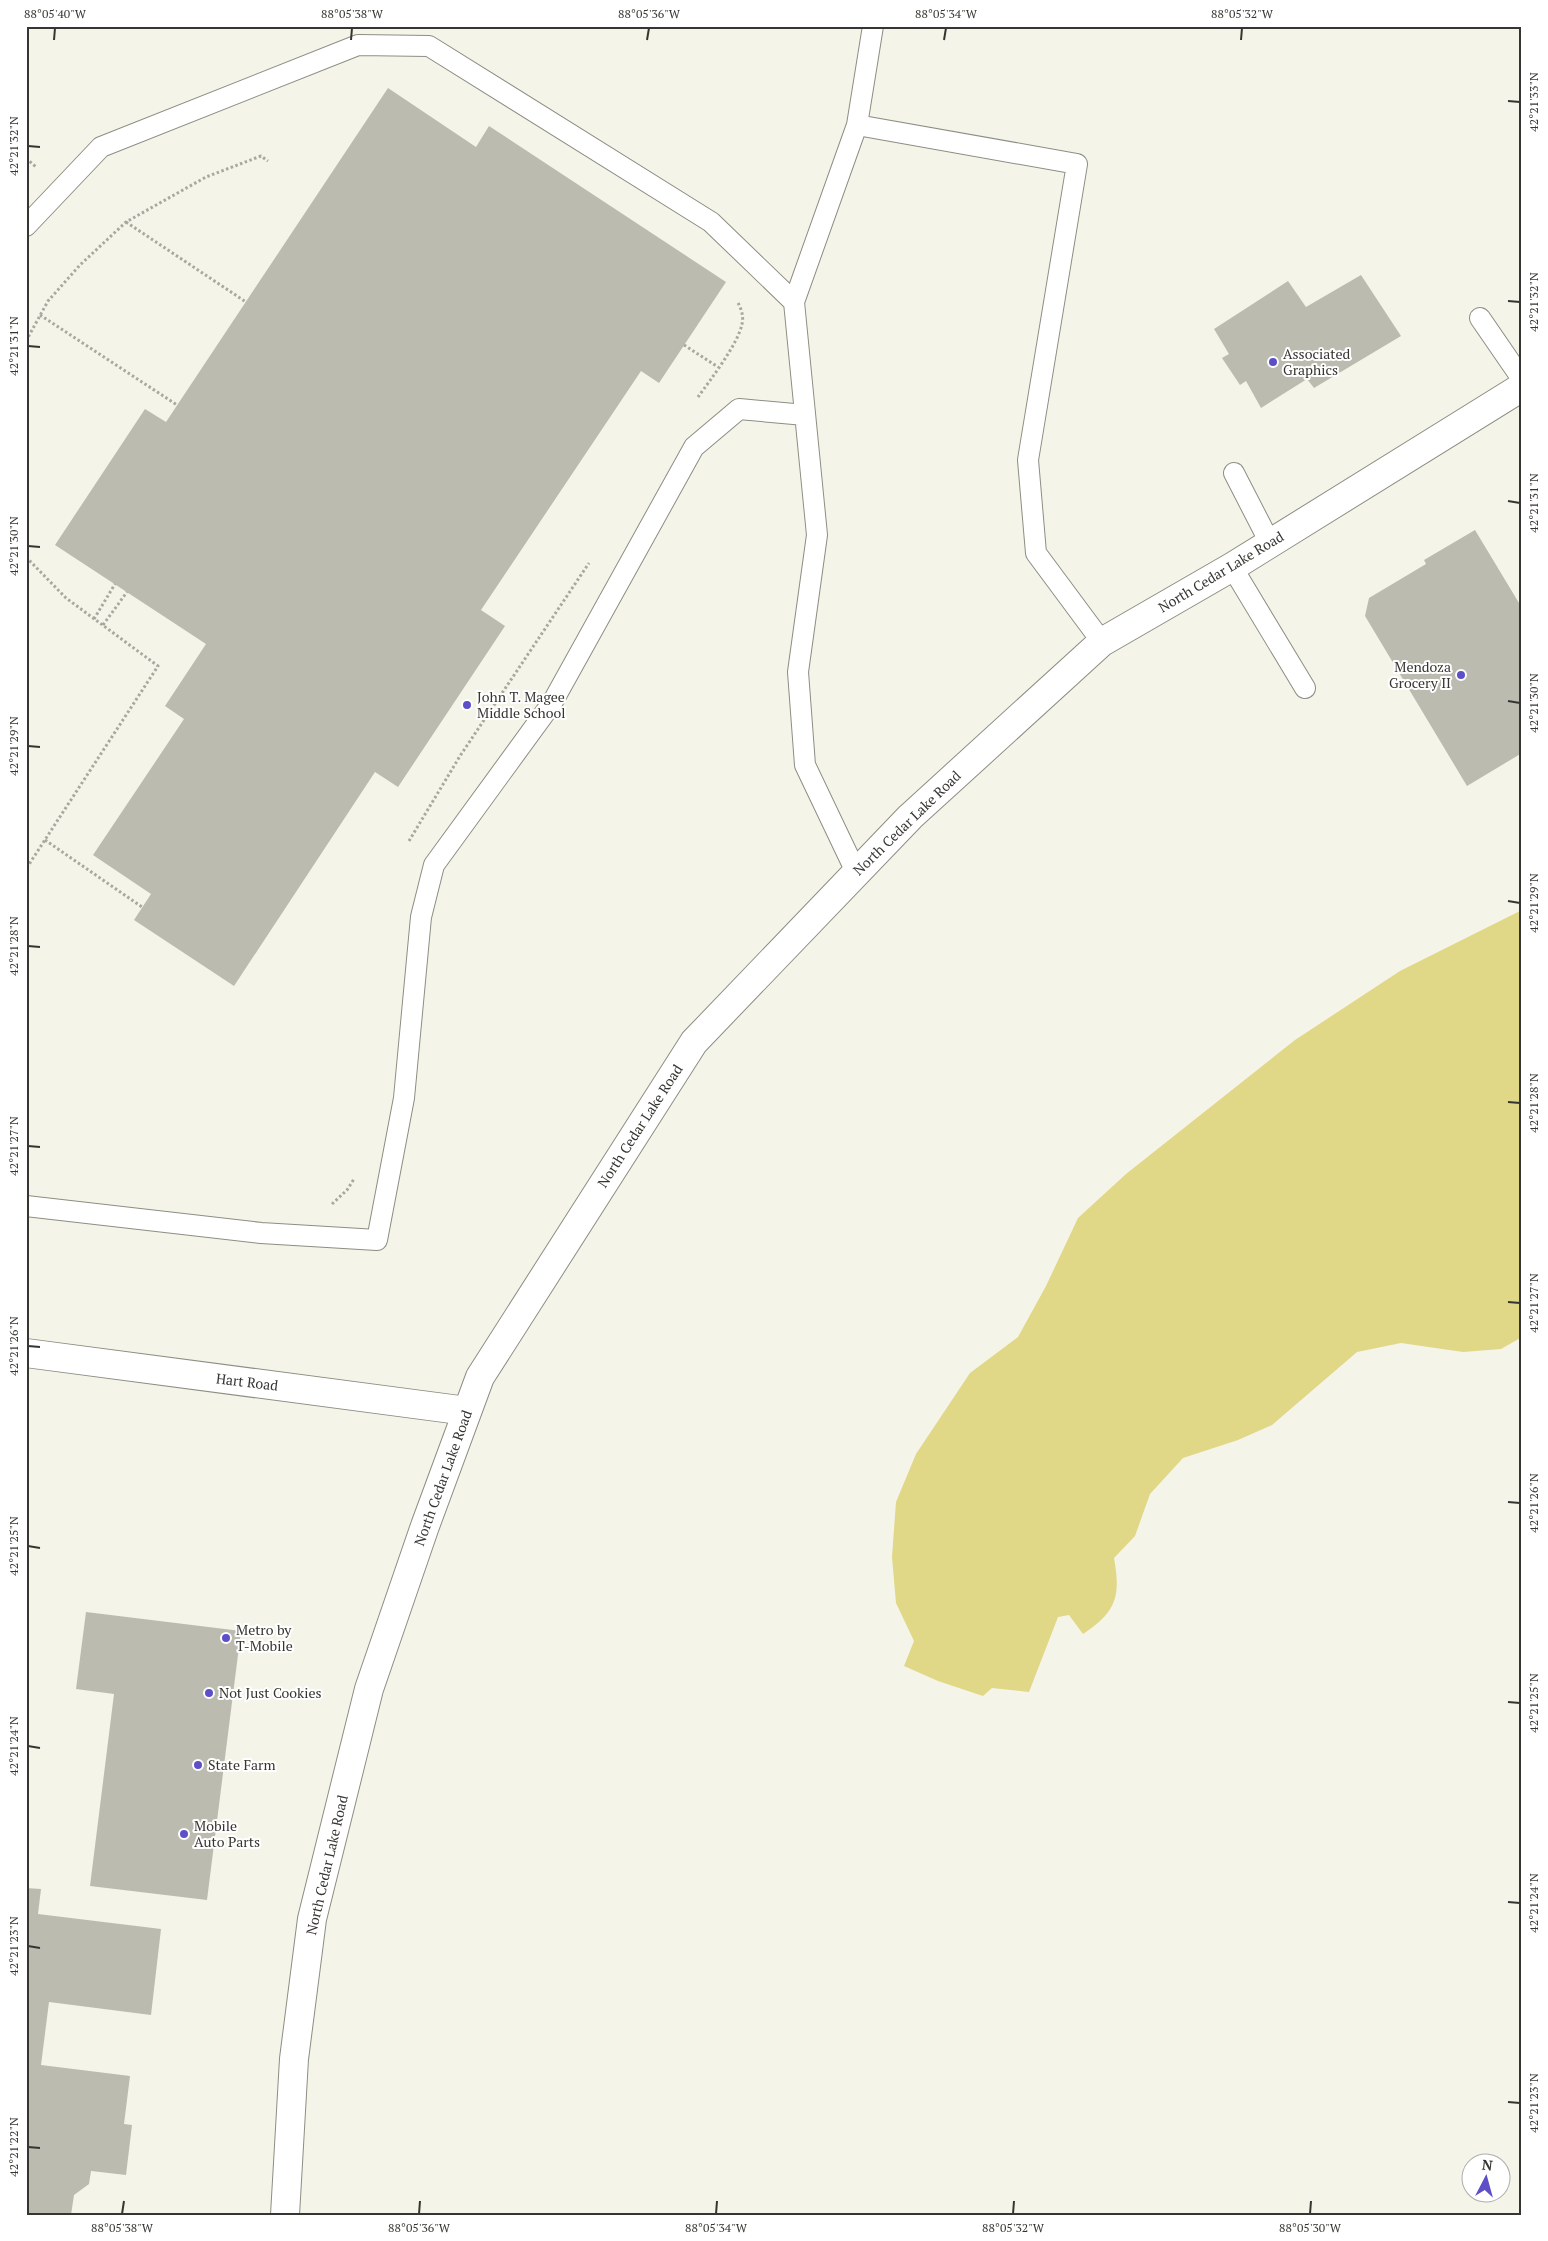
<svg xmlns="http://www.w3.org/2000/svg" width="1548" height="2241" font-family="'PT Serif',serif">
  <rect width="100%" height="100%" fill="#f5f4e9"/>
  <path fill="#e0d787" d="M1522 910V1337L1501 1349 1463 1352 1401 1343 1357 1352 1272 1425 1238 1440 1183 1458 1150 1494 1135 1536 1114 1558C1121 1597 1116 1612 1083 1634L1069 1615 1058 1617 1029 1692 992 1688 983 1696 938 1681 904 1666 914 1641 896 1603 892 1557 896 1502 916 1454 970 1373 1018 1337 1046 1286 1078 1218 1126 1174 1295 1040 1400 971Z"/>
  <path fill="#bbbbb0" d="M388 88 476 147 489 126 726 282 659 383 641 371 481 610 505 626 398 787 375 772 234 986 134 920 151 894 93 855 184 719 165 706 206 644 55 545 145 409 166 422Z
    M1361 275 1401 336 1314 388 1307 379 1261 408 1246 381 1240 385 1222 358 1229 354 1214 329 1288 281 1306 307Z
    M1475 530 1522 608V753L1467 786 1365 616 1369 598 1426 564 1424 560Z
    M86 1612 241 1631 207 1900 90 1886 114 1694 76 1689Z
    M26 1888 41 1889 38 1914 161 1929 151 2015 49 2002 41 2065 130 2076 124 2124 132 2125 126 2175 91 2171 89 2184 74 2195 71 2215H26Z"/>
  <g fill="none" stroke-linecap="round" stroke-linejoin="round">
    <g stroke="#8e8d83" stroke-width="22">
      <path id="service" d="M857 125 1077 164 1028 460 1036 553 1102 642
        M26 226 101 147 358 45 429 46 711 222 794 302
        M1480 318 1522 379
        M1234 473 1270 543
        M1232 567 1305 688
        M856 872 805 765 798 672 817 535 794 302 857 125 873 26
        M26 1206 261 1233 377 1240 404 1098 421 917 434 865 552 703 694 447 739 409 805 415"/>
    </g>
    <g stroke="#8e8d83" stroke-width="30">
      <path id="minor" d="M26 1353 467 1411"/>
    </g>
    <g stroke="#8e8d83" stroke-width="30">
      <path id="secondary" d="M285 2215 294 2059 312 1919 369 1689 425 1526 480 1377 694 1042 910 817 1102 642 1232 567 1522 387"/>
    </g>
    <path stroke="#a9a8a0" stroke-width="3" stroke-dasharray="2.5 2.5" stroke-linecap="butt" d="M26 158 36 167
      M126 222 246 302
      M40 315 177 405
      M26 341 48 301 80 265 126 222 206 177 261 156 268 161
      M684 345 718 367
      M698 397C711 379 738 344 742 324 744 316 741 308 737 301
      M26 557 66 598 158 666 26 869
      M94 619 115 584
      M103 625 127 592
      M45 840 142 907
      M409 841 460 756 589 563
      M332 1204 347 1190 354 1179"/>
    <use href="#service" stroke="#fff" stroke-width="20"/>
    <use href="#minor" stroke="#fff" stroke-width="28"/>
    <use href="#secondary" stroke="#fff" stroke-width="28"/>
  </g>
  <path fill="none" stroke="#363531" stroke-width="2" d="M54 40 55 28M351 40 352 28M647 40 649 28M944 40 946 28M1241 40 1242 28M1508 101 1520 102M28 146 40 147M1508 301 1520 302M28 346 40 347M1508 501 1520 503M28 546 40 547M1508 701 1520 703M28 746 40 747M1508 901 1520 903M28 946 40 947M1508 1102 1520 1103M28 1146 40 1147M1508 1302 1520 1303M28 1346 40 1347M1508 1502 1520 1503M28 1546 40 1548M1508 1702 1520 1703M28 1746 40 1748M1508 1902 1520 1903M28 1946 40 1948M1508 2102 1520 2103M28 2147 40 2148M122 2214 124 2201M419 2214 420 2201M716 2214 717 2201M1013 2214 1014 2201M1310 2214 1311 2201"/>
  <g fill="#5c4fc7" stroke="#fff" stroke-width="2">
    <circle cx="1273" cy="362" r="5"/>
    <circle cx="1461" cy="675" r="5"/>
    <circle cx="467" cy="705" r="5"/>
    <circle cx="226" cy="1638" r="5"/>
    <circle cx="209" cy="1693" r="5"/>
    <circle cx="198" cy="1765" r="5"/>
    <circle cx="184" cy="1834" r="5"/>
  </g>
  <g text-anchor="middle" stroke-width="4" stroke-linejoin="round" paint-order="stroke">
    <g font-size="14" fill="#363531" stroke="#fff" text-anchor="start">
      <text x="1283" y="359">Associated<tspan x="1283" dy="16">Graphics</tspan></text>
      <text x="1451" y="672" text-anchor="end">Mendoza<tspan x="1451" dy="16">Grocery II</tspan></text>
      <text x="477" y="702">John T. Magee<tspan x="477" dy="16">Middle School</tspan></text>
      <text x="236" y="1635">Metro by<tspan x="236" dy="16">T-Mobile</tspan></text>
      <text x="219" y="1698">Not Just Cookies</text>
      <text x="208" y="1770">State Farm</text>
      <text x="194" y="1831">Mobile<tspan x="194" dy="16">Auto Parts</tspan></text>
    </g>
    <g font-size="14" fill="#363531" stroke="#fff">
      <text transform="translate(1221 572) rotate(-31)" y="5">North Cedar Lake Road</text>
      <text transform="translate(907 823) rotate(-44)" y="5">North Cedar Lake Road</text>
      <text transform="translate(640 1126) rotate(-57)" y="5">North Cedar Lake Road</text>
      <text transform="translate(247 1382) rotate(7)" y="5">Hart Road</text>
      <text transform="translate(443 1478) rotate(-70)" y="5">North Cedar Lake Road</text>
      <text transform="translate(327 1865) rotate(-77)" y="5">North Cedar Lake Road</text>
    </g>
  </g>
  <rect width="1548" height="2241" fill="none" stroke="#ffffff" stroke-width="55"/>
  <g transform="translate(1486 2178) rotate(6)"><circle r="24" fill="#ffffff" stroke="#afaead"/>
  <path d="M0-4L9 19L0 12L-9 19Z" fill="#5c4fc7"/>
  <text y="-8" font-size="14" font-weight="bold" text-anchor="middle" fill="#363531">N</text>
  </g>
  <rect x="28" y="28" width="1492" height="2186" fill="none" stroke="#363531" stroke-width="2"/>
  <g font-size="12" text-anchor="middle" fill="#363531">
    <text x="55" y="18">88°05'40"W</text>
    <text x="352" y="18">88°05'38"W</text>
    <text x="649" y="18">88°05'36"W</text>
    <text x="946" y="18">88°05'34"W</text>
    <text x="1242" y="18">88°05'32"W</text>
    <text transform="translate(1534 102) rotate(-90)" y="4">42°21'33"N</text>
    <text transform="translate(14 146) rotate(-90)" y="4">42°21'32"N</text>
    <text transform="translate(1534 302) rotate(-90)" y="4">42°21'32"N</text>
    <text transform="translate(14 346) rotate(-90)" y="4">42°21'31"N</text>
    <text transform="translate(1534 503) rotate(-90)" y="4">42°21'31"N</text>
    <text transform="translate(14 546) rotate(-90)" y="4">42°21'30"N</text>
    <text transform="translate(1534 703) rotate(-90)" y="4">42°21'30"N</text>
    <text transform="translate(14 746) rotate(-90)" y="4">42°21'29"N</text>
    <text transform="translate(1534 903) rotate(-90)" y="4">42°21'29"N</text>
    <text transform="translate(14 946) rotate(-90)" y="4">42°21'28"N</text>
    <text transform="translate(1534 1103) rotate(-90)" y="4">42°21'28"N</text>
    <text transform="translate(14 1146) rotate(-90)" y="4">42°21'27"N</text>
    <text transform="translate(1534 1303) rotate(-90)" y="4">42°21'27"N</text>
    <text transform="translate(14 1346) rotate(-90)" y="4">42°21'26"N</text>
    <text transform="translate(1534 1503) rotate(-90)" y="4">42°21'26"N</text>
    <text transform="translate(14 1546) rotate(-90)" y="4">42°21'25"N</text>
    <text transform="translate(1534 1703) rotate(-90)" y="4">42°21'25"N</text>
    <text transform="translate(14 1746) rotate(-90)" y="4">42°21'24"N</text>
    <text transform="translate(1534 1903) rotate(-90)" y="4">42°21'24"N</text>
    <text transform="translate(14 1946) rotate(-90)" y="4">42°21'23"N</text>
    <text transform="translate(1534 2103) rotate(-90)" y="4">42°21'23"N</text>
    <text transform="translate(14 2147) rotate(-90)" y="4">42°21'22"N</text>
    <text x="122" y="2232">88°05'38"W</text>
    <text x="419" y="2232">88°05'36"W</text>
    <text x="716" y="2232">88°05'34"W</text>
    <text x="1013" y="2232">88°05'32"W</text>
    <text x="1310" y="2232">88°05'30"W</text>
  </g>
</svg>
